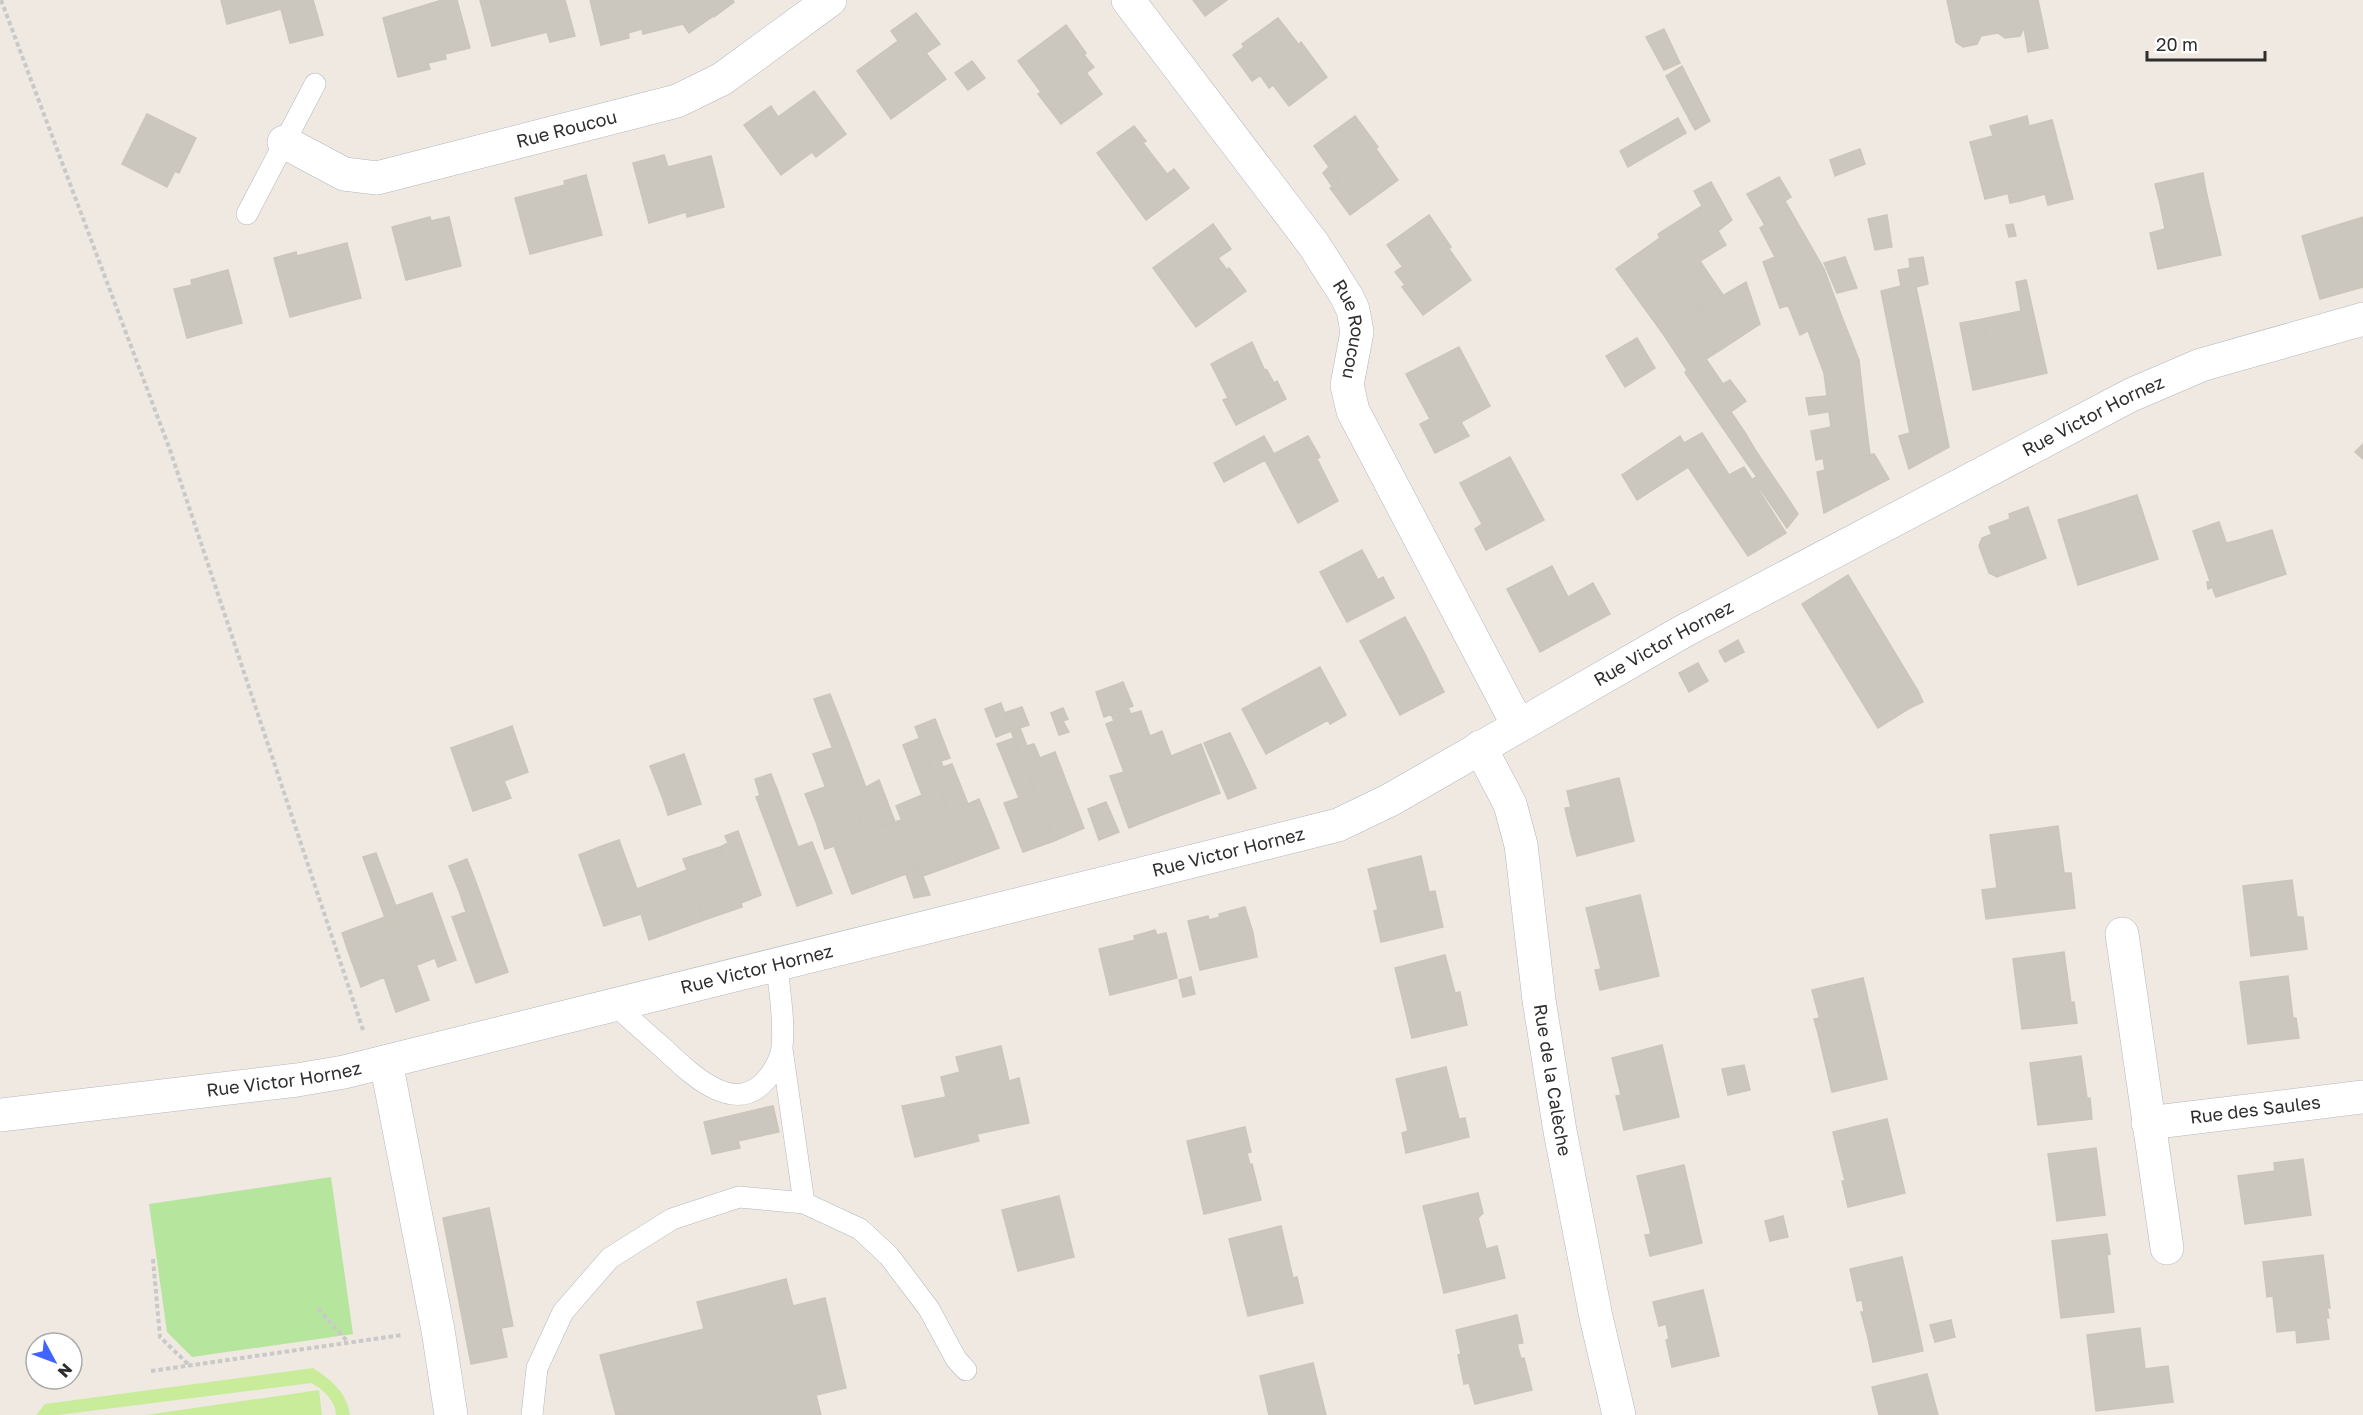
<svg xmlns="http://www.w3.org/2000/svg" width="2363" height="1415" font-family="'Golos Text',sans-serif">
  <rect width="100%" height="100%" fill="#efe9e1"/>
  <path fill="#b6e59e" d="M331 1177 353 1334 192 1357 167 1332 149 1204Z"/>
  <path fill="#c9ec9a" d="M313 1368C331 1380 347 1392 350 1415H336C335 1400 324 1390 311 1383L58 1415H36L45 1404Z
    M319 1390 322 1415H146Z"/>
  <path fill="#cbc7bf" stroke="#cbc5ba" stroke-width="1.5" d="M221 0H313L323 35 290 43 281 9 227 24Z
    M442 0H457L470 48 445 54 446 59 428 63 430 69 398 77 383 18Z
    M480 0H565L575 36 550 42 547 32 492 46Z
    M590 0H701L713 16 689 33 683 24 643 34 642 29 628 33 629 38 601 45Z
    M701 0H733L734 2 714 17Z
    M1193 0H1227L1205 16Z
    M1947 0H2038L2048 48 2028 52 2024 28 2020 36 2005 38 1998 33 1996 26 1980 30 1981 36 1977 44 1963 47 1956 42Z
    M916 13 940 44 926 53 946 79 891 119 857 71 898 41 891 31Z
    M1278 18 1299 45 1301 42 1327 77 1289 106 1264 73 1252 81 1233 55 1244 47 1242 44Z
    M1066 25 1086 53 1077 60 1102 94 1061 124 1038 94 1041 92 1018 61Z
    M1996 26 1998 33 1981 36 1980 30Z
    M1664 29 1680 63 1664 70 1646 37Z
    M1084 55 1094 67 1086 73 1077 60Z
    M972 61 985 78 968 90 955 73Z
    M1682 66 1710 121 1695 130 1666 76Z
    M1264 73 1273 85 1269 88 1260 75Z
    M814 91 846 134 816 157 812 152 781 175 744 125 771 106 778 117Z
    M147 114 196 138 179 173 175 171 167 187 122 164Z
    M1355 116 1378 147 1376 149 1398 180 1350 215 1330 188 1339 181 1314 146Z
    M2027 116 2029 126 2052 120 2073 199 2048 205 2045 194 2020 201 2018 191 1985 199 1970 142 1993 136 1990 126Z
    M1678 118 1686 133 1628 167 1620 151Z
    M1134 126 1146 141 1143 143 1167 174 1174 169 1189 188 1146 220 1097 153Z
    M1860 149 1865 164 1835 176 1830 160Z
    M664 155 668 167 711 156 724 207 687 217 686 212 649 223 633 163Z
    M1329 167 1339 181 1332 186 1323 173Z
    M2203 173 2206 191 2160 204 2155 184Z
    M586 175 602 235 530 254 515 198 565 185 564 181Z
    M1779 177 1791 197 1785 201 1824 269 1773 289 1763 262 1775 257 1760 228 1765 225 1747 194Z
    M1711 182 1732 220 1718 231 1726 245 1700 261 1723 295 1700 309 1675 272 1658 234 1702 206 1694 191Z
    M2018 191 2020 201 2010 203 2008 193Z
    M2206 191 2221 255 2158 269 2150 233 2165 229 2160 204Z
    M1429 215 1451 247 1449 249 1471 280 1423 315 1402 287 1412 280 1387 245Z
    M1887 215 1892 247 1875 250 1868 219Z
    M430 217 431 221 449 217 461 266 406 280 392 227Z
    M2363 217V287L2320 299 2302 236Z
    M1213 224 1231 249 1218 258 1227 270 1229 268 1246 291 1196 327 1153 268Z
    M2013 224 2016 236 2009 237 2006 225Z
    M1660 238 1675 272 1700 309 1663 334 1616 269Z
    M347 243 361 298 290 317 274 258 296 252 297 256Z
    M1845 257 1857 288 1837 293 1824 263Z
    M1923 257 1928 284 1916 287 1931 358 1896 366 1881 291 1901 286 1898 270 1910 268 1909 259Z
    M1402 267 1412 280 1405 285 1395 272Z
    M1824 269 1842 317 1808 331 1797 302 1780 308 1773 289Z
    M228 270 242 323 187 338 174 289 192 285 191 280Z
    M2026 280 2047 373 1973 390 1964 344 1987 339 1982 319 2021 311 2016 282Z
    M1746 282 1760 324 1725 347 1700 309Z
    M1797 302 1808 331 1800 335 1788 305Z
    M1700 309 1725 347 1706 359 1723 384 1730 380 1746 401 1718 421 1686 374 1685 372 1687 370 1663 334Z
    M1842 317 1859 360 1824 373 1808 331Z
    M1982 319 1987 339 1964 344 1960 323Z
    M1637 338 1655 368 1625 387 1606 356Z
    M1252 342 1264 369 1267 370 1274 383 1277 381 1286 399 1236 425 1223 400 1228 398 1211 364Z
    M1459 347 1490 406 1461 422 1469 436 1435 453 1420 424 1430 419 1406 374Z
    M1931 358 1949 447 1909 469 1899 436 1910 433 1896 366Z
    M1859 360 1864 406 1809 415 1806 398 1827 396 1824 373Z
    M1864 406 1870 455 1837 460 1835 455 1816 460 1811 431 1831 427 1829 412Z
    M1731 412 1744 431 1731 440 1718 421Z
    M1744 431 1756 451 1744 459 1731 440Z
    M1702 433 1729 475 1744 467 1786 533 1748 556 1688 467 1637 500 1622 475 1680 436 1684 443Z
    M1264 436 1274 454 1308 436 1320 457 1317 459 1338 501 1298 523 1265 460 1224 482 1214 463Z
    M2363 444V459L2355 452Z
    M1756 451 1768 469 1757 477 1744 459Z
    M1874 454 1889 479 1824 513 1817 472 1825 470 1823 458 1835 455 1837 460Z
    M1510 457 1544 520 1486 550 1475 529 1482 524 1460 483Z
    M1768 469 1789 500 1774 509 1753 479Z
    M2137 495 2158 559 2078 585 2058 520Z
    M1789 500 1798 514 1787 528 1774 509Z
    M2028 507 2046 558 2007 573 1989 527 2010 519 2009 514Z
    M2219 522 2229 551 2242 547 2239 540 2272 530 2286 574 2216 597 2212 587 2208 589 2207 582 2210 581 2193 531Z
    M1992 534 2007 573 1997 577 1989 573 1979 546 1982 538Z
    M2239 540 2242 547 2229 551 2227 543Z
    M1362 550 1378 580 1383 577 1394 598 1347 622 1320 572Z
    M1552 566 1568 597 1593 583 1610 614 1540 652 1507 589Z
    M1848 575 1918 691 1905 700 1910 708 1878 728 1802 604Z
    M1405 617 1426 656 1423 662 1428 670 1434 672 1444 692 1400 715 1360 641Z
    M1738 640 1744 652 1725 662 1719 651Z
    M1425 656H1426L1434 673 1428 670 1423 662Z
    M1698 663 1708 681 1689 692 1679 673Z
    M1320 667 1346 715 1330 724 1328 720 1266 754 1242 709Z
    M1123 682 1133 706 1119 711 1110 687Z
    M1110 687 1119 711 1104 717 1096 692Z
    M1918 691 1923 702 1910 708 1905 700Z
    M830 694 845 732 829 739 814 699Z
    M1001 703 1011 731 996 737 985 709Z
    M1022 707 1029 725 1011 731 1004 713Z
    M1063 708 1068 719 1055 724 1051 713Z
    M1128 708 1131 714 1141 711 1150 736 1162 731 1171 756 1201 744 1220 793 1159 816 1119 711Z
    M1119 711 1159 816 1129 828 1110 776 1124 772 1106 724 1114 721 1111 714Z
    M935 719 950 758 941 761 943 767 952 764 968 804 979 799 999 848 967 860 915 727Z
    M1063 721 1069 732 1059 735 1055 724Z
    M512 726 528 772 504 781 511 798 473 811 451 748Z
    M1020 728 1027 746 1034 744 1040 758 1055 752 1084 828 1054 841 1011 731Z
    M845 732 879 822 877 828 895 822 914 871 920 869 930 895 914 898 906 874 884 882 829 739Z
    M1230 733 1256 788 1228 799 1204 743Z
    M920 738 967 860 923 876 896 806 922 795 903 745Z
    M1014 738 1019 749 1002 756 997 744Z
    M832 748 884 882 852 894 834 846 825 849 816 822 836 815 813 754Z
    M1019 749 1054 841 1023 852 1004 803 1019 798 1002 756Z
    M684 754 696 789 663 799 650 766Z
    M771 774 777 789 760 796 755 779Z
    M1619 778 1634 841 1577 856 1571 834 1577 833 1567 791Z
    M879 780 895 822 877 828 879 822 866 787Z
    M825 787 836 815 816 822 805 794Z
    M696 789 701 804 668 815 663 799Z
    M777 789 798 847 812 842 832 893 797 906 756 797Z
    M1106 802 1119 832 1099 840 1088 809Z
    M1571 807 1577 833 1571 834 1565 808Z
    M901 820 920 869 914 871 895 822Z
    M2058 826 2064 873H2071L2075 908 1986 919 1982 890 1997 888 1990 835Z
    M738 831 761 895 741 903 742 907 704 920 688 872 725 860 720 847 728 843 725 836Z
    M619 840 637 889 687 870 704 920 649 940 641 914 604 926 593 895 613 888 599 847Z
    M599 847 613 888 593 895 579 855Z
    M720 847 725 860 688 872 683 859Z
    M376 853 397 909 384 915 363 857Z
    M1421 856 1429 892 1435 891 1443 927 1381 942 1374 911 1378 910 1368 869Z
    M467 859 477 885 459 891 449 866Z
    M2292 880 2297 917H2303L2307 949 2251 956 2243 886Z
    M477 885 508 972 476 983 452 917 466 912 459 891Z
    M432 893 456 960 438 967 435 958 417 965 395 906Z
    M1640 895 1659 976 1600 990 1595 970 1601 969 1586 908Z
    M1245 907 1253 933 1257 957 1200 970 1188 921 1208 916 1209 920 1220 917 1219 914Z
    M397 909 401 922 389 927 384 915Z
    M385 917 393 933 348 951 342 933Z
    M401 922 429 1000 396 1012 384 977 361 987 348 951 393 933 391 926Z
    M1155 930 1157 935 1166 933 1177 978 1110 995 1099 949 1135 940 1134 936Z
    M2064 952 2071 1003 2074 1002 2077 1023 2022 1029 2013 959Z
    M1445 955 1455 993 1460 992 1467 1025 1412 1038 1395 968Z
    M2288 976 2293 1018H2296L2299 1038 2248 1044 2240 982Z
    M1191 977 1195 994 1183 997 1179 980Z
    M1863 978 1887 1079 1832 1092 1818 1033 1823 1031 1812 990Z
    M1819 1018 1823 1031 1818 1033 1814 1019Z
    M1662 1045 1679 1117 1624 1130 1616 1096 1621 1095 1612 1058Z
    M1001 1046 1009 1081 1019 1078 1029 1123 977 1134 979 1141 915 1157 902 1106 946 1097 941 1077 960 1072 956 1057Z
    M2081 1056 2087 1098H2090L2092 1119 2038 1125 2030 1063Z
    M1744 1065 1750 1090 1728 1095 1722 1069Z
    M1446 1067 1459 1119 1465 1118 1469 1137 1406 1153 1402 1133 1408 1131 1396 1079Z
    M773 1106 779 1132 769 1134 767 1119 759 1109Z
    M759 1109 767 1119 769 1134 738 1141 740 1148 712 1154 704 1122Z
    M1887 1119 1905 1193 1848 1207 1842 1181H1845L1833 1132Z
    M1245 1127 1251 1152 1247 1153 1250 1165 1252 1164 1261 1200 1204 1214 1187 1141Z
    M2096 1148 2105 1215 2057 1221 2048 1154Z
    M2303 1159 2311 1215 2245 1224 2238 1176 2275 1171 2274 1163Z
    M1684 1165 1702 1243 1650 1256 1645 1235 1651 1234 1637 1176Z
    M1478 1193 1483 1213 1478 1218 1486 1249 1497 1246 1505 1278 1444 1293 1423 1206Z
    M1059 1196 1074 1257 1018 1271 1002 1210Z
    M489 1208 513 1326 501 1328 507 1357 471 1364 443 1218Z
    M1783 1216 1788 1237 1770 1241 1765 1221Z
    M1281 1226 1293 1278 1297 1277 1303 1303 1248 1316 1229 1239Z
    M2107 1234 2110 1254 2107 1255 2114 1312 2061 1318 2052 1241Z
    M2323 1255 2330 1308H2327L2329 1318H2326L2329 1339 2297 1343 2296 1330 2277 1332 2273 1296 2267 1297 2263 1262Z
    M1902 1257 1918 1327 1868 1338 1861 1312H1864L1862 1300 1857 1301 1850 1269Z
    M786 1279 793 1306 825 1298 846 1388 816 1395 821 1415H616L600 1355 704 1329 697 1302Z
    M1703 1290 1719 1356 1672 1367 1666 1340 1669 1339 1666 1324 1659 1326 1653 1302Z
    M1517 1315 1523 1343 1517 1344 1521 1359 1524 1358 1532 1390 1475 1404 1469 1383 1464 1384 1458 1355 1461 1354 1456 1330Z
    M1951 1320 1955 1337 1935 1342 1930 1325Z
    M1918 1327 1923 1351 1873 1362 1868 1338Z
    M2140 1328 2145 1369 2168 1366 2173 1402 2096 1411 2087 1335Z
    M1313 1363 1326 1415H1269L1260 1376Z
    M1927 1374 1938 1415H1879L1872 1387Z"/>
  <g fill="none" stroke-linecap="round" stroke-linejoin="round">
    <g stroke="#b4b7c1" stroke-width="22">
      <path id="lane" d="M247 214 315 84
        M614 1004C630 1019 646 1033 662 1047 688 1071 733 1118 766 1080 774 1071 781 1058 782 1047 785 1020 779 991 777 964
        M782 1049 804 1203
        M532 1415 537 1368 563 1312 610 1258 672 1219 739 1197 804 1203 860 1229 889 1256 929 1309 956 1359 966 1370"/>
    </g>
    <g stroke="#b4b7c1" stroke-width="34">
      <g id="street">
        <path id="s1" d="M1128 0 1314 245 1347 297 1353 310 1357 332 1347 385 1353 411 1518 725"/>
        <path id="s2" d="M284 142 344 174 377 178 677 101 722 79 830 0"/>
        <path id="s3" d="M1480 747 1510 804 1521 845 1539 1000 1560 1131 1596 1317 1619 1415"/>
        <path d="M2122 934 2167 1248"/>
        <path d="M386 1062 438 1330 451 1415"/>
        <path id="s4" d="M0 1115 297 1080 344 1072 1338 825 1390 800 1682 632 2131 395 2201 365 2363 319"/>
        <path id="s5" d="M2148 1123 2363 1097"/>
      </g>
    </g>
    <path stroke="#c9c9c9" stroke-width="4" stroke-dasharray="4.5 3" stroke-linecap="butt" d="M1 0 170 450 363 1030
      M153 1259 160 1337 189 1365
      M318 1309 348 1342
      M151 1371 402 1335"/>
    <use href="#lane" stroke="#fff" stroke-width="21"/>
    <use href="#street" stroke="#fff" stroke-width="33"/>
  </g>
  <g text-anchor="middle" stroke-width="6" stroke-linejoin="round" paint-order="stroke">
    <g font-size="18" fill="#2e2e2e" stroke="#fff">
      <text dy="6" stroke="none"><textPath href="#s2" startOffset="297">Rue Roucou</textPath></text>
      <text dy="6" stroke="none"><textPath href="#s1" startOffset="402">Rue Roucou</textPath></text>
      <text dy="6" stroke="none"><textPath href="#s4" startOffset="2230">Rue Victor Hornez</textPath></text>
      <text dy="6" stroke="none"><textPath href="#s4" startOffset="1744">Rue Victor Hornez</textPath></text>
      <text dy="6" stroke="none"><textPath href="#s4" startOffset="1258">Rue Victor Hornez</textPath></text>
      <text dy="6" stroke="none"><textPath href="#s4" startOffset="772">Rue Victor Hornez</textPath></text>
      <text dy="6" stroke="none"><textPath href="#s4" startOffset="286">Rue Victor Hornez</textPath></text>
      <text dy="6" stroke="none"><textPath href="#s3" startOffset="344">Rue de la Calèche</textPath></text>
      <text dy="6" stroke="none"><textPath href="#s5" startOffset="108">Rue des Saules</textPath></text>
    </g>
  </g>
  <g transform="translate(54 1361) rotate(131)"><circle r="28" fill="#ffffff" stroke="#ababab" stroke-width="1.5"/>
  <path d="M0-4.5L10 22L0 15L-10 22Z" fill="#4264fb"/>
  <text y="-9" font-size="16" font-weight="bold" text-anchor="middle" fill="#2e2e2e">N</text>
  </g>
  <path d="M2147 51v9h118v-9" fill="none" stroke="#2e2e2e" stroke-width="3"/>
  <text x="2156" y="51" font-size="18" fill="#2e2e2e" stroke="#ffffff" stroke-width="4.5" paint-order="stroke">20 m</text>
</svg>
